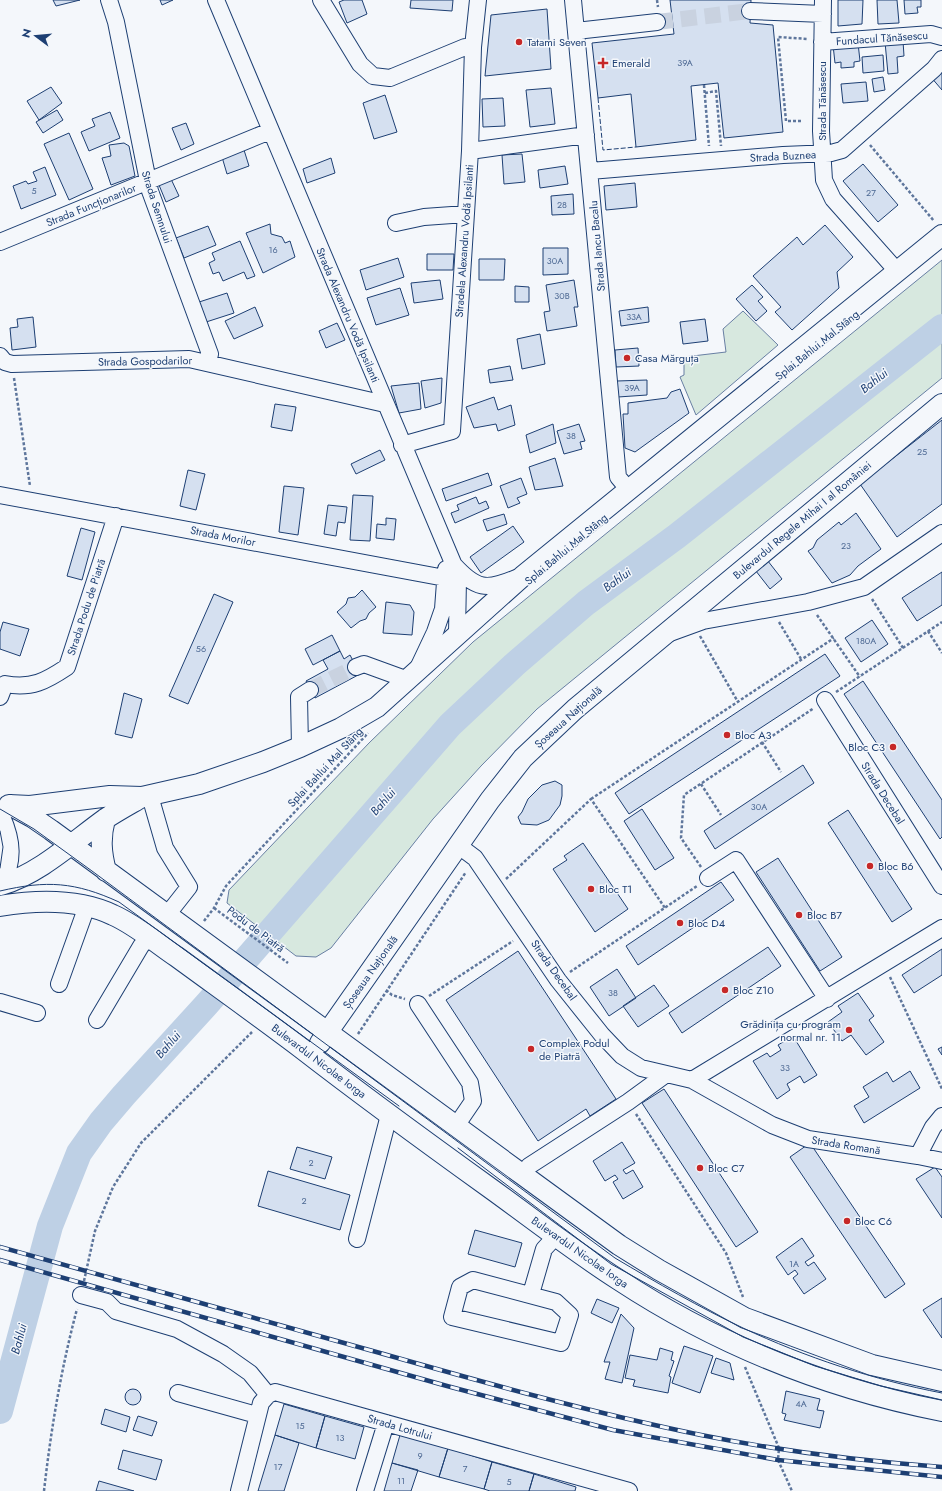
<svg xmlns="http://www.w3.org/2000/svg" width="942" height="1491" font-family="Jost,sans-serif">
  <rect width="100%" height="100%" fill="#f4f7fb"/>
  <path fill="#d7e8df" stroke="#687fa3" d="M942 260V378L537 709 481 766 433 819 331 948 316 957 296 956 227 903 229 890 369 743 473 642Z
    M743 311 778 345 696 415 680 377 684 375V357L726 352 723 329Z"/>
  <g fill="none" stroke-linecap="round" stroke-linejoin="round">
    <path stroke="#bed0e5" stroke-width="26" d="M0 1411 50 1226 79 1153 101 1122 124 1095 207 1004 450 725 514 665 586 603 677 536 942 327"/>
  </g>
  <path fill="#d5e0f0" stroke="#1d3f73" d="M53 0H80L56 6Z
    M160 0H173L162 5Z
    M344 0H362L367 14 347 23 339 2Z
    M411 0H453L452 11 410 8Z
    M670 0H751L750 23 773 25 783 132 724 138 718 83 691 86 696 140 636 147 631 94 598 98 592 43 674 34Z
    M838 0H863L862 24 838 26Z
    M877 0H897L899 23 878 24Z
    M904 0H921V7H917L918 13 905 14Z
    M547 9 551 69 485 76 491 15Z
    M903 41 904 56 897 57 898 73 888 74 885 42Z
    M858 43 860 61 854 62V67L841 68V62L835 63 833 45Z
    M883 55 884 71 863 73 862 57Z
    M942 66V90L930 76Z
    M883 77 885 90 874 92 872 79Z
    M866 82 868 101 843 103 841 84Z
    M51 87 62 103 39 120 27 101Z
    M551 88 555 124 530 127 526 90Z
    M385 95 397 132 374 139 363 103Z
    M503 98 505 126 483 127 482 99Z
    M57 110 63 120 43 133 36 122Z
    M110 112 120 138 89 151 81 132 95 126 92 119Z
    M186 123 194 144 181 150 172 128Z
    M69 133 93 189 69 200 44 144Z
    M124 143 129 146 135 176 111 185 102 158 111 156 109 145Z
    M244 150 249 166 227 174 222 157Z
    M522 154 525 182 504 184 502 155Z
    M331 158 335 173 307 183 303 169Z
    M863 164 898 205 878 222 843 181Z
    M565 166 568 184 540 188 538 170Z
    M45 167 56 195 21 209 13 186 26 181 28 184 37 181 33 172Z
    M171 179 179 196 166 202 159 185Z
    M635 183 637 207 606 210 604 186Z
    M573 194 574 214 552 215 551 196Z
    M270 224 271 234 282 237 285 243 290 241 295 257 263 273 246 233Z
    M825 225 853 257 837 272 839 288 792 330 775 312 781 307 753 276 797 237 803 245Z
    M208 226 216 245 184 258 176 238Z
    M240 241 255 276 247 279 244 272 223 281 219 272 213 274 209 263 215 260 212 253Z
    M543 248H568V274L543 275Z
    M427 254H454L453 270H427Z
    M398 258 404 277 366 290 360 270Z
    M479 259H505L504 280H479Z
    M440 280 443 299 414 303 411 283Z
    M574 280 578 307H574L577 326 547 331 544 312 550 311 546 285Z
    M752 285 763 297 758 301 767 311 756 321 736 299Z
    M515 286 529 287V302H515Z
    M400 288 409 315 376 325 367 298Z
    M227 293 234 313 203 323 196 303Z
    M255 307 263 326 234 339 225 321Z
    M648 307 649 322 621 326 619 311Z
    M33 317 36 347 12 350 10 328 18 327 17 319Z
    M705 319 708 341 683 344 680 322Z
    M337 323 345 340 326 348 319 331Z
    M540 334 545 364 522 369 517 339Z
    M638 348 639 366 616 367 615 350Z
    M510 366 513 380 490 383 488 370Z
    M442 378 441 403 425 408 421 381Z
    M647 380V395L618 397 617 381Z
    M419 383 421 409 399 413 391 386Z
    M680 389 689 413 635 452 625 448 623 414H628V403L667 398 671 392Z
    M494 397 498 410 511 405 515 425 498 431 496 424 474 428 466 407Z
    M275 404 296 407 292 431 271 427Z
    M942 420V504L897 537 860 484Z
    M553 424 556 443 530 453 526 435Z
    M579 424 585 441 580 442 582 449 564 454 557 431Z
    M380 450 385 460 356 474 351 464Z
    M555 458 563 486 535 490 529 467Z
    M188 470 205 474 196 510 180 506Z
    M488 473 492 485 446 501 442 489Z
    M521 478 527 494 517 498 520 503 508 508 500 486Z
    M284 486 304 488 298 535 279 532Z
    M353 495 373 496 370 541 350 540Z
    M476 497 479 504 486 501 489 508 455 523 451 513 459 510 457 505Z
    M328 505 347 507 345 523 338 522 336 536 324 534Z
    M856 513 881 549 858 566 850 575 832 583 808 551 813 548 817 540 839 522 841 525Z
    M504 514 507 524 487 531 483 520Z
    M386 518 396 519 394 540 376 538 377 524 386 525Z
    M513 526 524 542 481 573 470 557Z
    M81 528 95 532 82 580 67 576Z
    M764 556 782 579 770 589 752 566Z
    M942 572V605L917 621 902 598Z
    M362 590 376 607 369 613 366 619 360 621 351 628 337 612 346 604 348 598 355 597Z
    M214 594 233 602 188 704 169 696Z
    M386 602 410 605 414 612 412 635 383 633Z
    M872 620 888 644 861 662 845 638Z
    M3 622 29 629 20 656 0 649V632Z
    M332 635 340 651 313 665 305 649Z
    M340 651 344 659 350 655 360 674 315 698 306 681 328 669 323 660Z
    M825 654 840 676 629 814 615 793Z
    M863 681 942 800V837L940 839 844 694Z
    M124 693 142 699 132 738 115 734Z
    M803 765 814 783 715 849 704 831Z
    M555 781 562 785V796L560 805 549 820 537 825 521 824 518 817 522 812 528 799 542 785Z
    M642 809 674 858 655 870 624 821Z
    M848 810 912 909 892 922 828 823Z
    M583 843 628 909 595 932 553 869 567 860 564 856Z
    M778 858 842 957 820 971 756 872Z
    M721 882 734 900 638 965 626 946Z
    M768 947 781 966 682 1033 669 1013Z
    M942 949V975L914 993 902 975Z
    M518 951 616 1099 590 1116 586 1109 538 1141 446 1000Z
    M617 969 636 998 609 1016 590 987Z
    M654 985 669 1006 638 1027 623 1006Z
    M858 993 874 1016 869 1020 884 1042 866 1055 851 1035 842 1041 828 1022 842 1012 838 1006Z
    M793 1036 817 1075 804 1083 800 1076 787 1084 790 1090 777 1099 753 1061 767 1053 770 1057 781 1050 778 1045Z
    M942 1047V1055L938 1049Z
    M910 1071 920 1088 864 1123 854 1106 869 1097 863 1087 887 1072 893 1082Z
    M664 1089 758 1232 736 1247 642 1103Z
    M622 1142 635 1163 623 1170 626 1174 633 1170 643 1187 623 1199 613 1182 618 1179 615 1175 605 1181 593 1161Z
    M810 1143 905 1284 885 1298 790 1157Z
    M297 1147 332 1157 325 1179 290 1169Z
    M935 1167 942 1177V1218L916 1179Z
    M268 1171 350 1195 340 1230 258 1206Z
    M475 1230 522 1243 515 1267 468 1254Z
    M802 1238 814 1256 805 1262 808 1266 814 1262 826 1279 804 1294 793 1278 798 1274 795 1270 788 1275 776 1257Z
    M942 1298V1338L923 1310Z
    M597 1299 619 1308 612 1323 591 1313Z
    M621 1314 634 1328 622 1383 605 1379 610 1362H604Z
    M684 1346 713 1356 700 1393 672 1383Z
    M660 1348 673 1352 671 1360 674 1361 669 1376 671 1377 668 1393 633 1386 635 1380 625 1378 630 1355 657 1360Z
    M716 1358 730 1363 734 1380 711 1373Z
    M125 1397a8 8 0 1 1 16 0a8 8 0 1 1-16 0Z
    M786 1391 820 1399 817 1410 824 1411 820 1428 784 1420 786 1414 782 1413Z
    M284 1404 325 1416 316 1448 275 1435Z
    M105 1409 130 1417 126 1432 101 1424Z
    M138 1416 157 1422 152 1436 133 1430Z
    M325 1416 364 1427 355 1459 316 1448Z
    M275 1435 299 1443 284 1491H258Z
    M400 1435 448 1448 439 1477 392 1463Z
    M448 1448 492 1462 484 1489 439 1477Z
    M123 1450 162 1460 156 1480 118 1469Z
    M492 1462 534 1474 529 1491H490L484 1489Z
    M392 1463 418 1470 411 1491H384Z
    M534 1474 576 1487 575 1491H529Z
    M99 1481 134 1491H96Z"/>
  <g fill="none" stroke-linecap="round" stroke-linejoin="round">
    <path stroke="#c9d2e0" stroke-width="16" stroke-dasharray="16 8" stroke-linecap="butt" d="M657 22 750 11
      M310 690 356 667"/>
    <g stroke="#1d3f73" stroke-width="18">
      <path id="minor" d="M109 0 116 22 150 191 210 354 208 362
        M216 0 453 563 458 579 457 633
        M321 0 360 64 373 76 390 78 465 47H473
        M573 0 618 477 628 489
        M823 0 821 131 824 180 833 199 897 271
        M750 11 823 14
        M576 31 657 22
        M822 42 931 34 942 37
        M470 151 586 135
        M590 171 783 155 831 153 842 150 934 69 942 59
        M396 223 424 217 466 214
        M0 242 270 131
        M0 356 5 362 12 364 189 359 385 404
        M402 445 452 431 470 151 473 47 478 0
        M0 495 445 578
        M454 565C476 589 486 591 516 578
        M670 633 703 621 808 602 864 587 942 533
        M356 667 364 664 408 680
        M418 668 435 632 443 609 446 569
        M0 697 5 684C32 689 46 681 67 667L116 516
        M825 700 942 886
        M300 747 299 697 310 690
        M150 796 165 848 189 887 167 915
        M459 846 475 858 558 980 602 1035 622 1056 641 1068 692 1080 772 1125 808 1139 918 1156 942 1161
        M708 878 736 860 827 999
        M59 984 87 906
        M0 1002 37 1013
        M418 1004 470 1083 473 1101 456 1126
        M97 1020 141 946 149 937
        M692 1080 942 928
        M918 1156 933 1127 942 1116
        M523 1175 529 1166 628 1102 665 1075
        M357 1239 389 1115
        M473 1280 556 1302 570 1315 561 1343 452 1317 460 1287Z
        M531 1294 544 1249 556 1236
        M81 1295 107 1302 116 1311 177 1329 223 1354 250 1373 268 1395
        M178 1393 257 1415
        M239 1491 261 1403 268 1395 275 1392 629 1491
        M365 1491 386 1423"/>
    </g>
    <g stroke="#1d3f73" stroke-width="22">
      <path id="major" d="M9 805 30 806 110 796 142 797 199 784 263 762 300 747 341 728 377 707 524 575 942 235
        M10 805 32 817 51 830 523 1175 619 1245 659 1270 745 1318 872 1365 942 1381
        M0 817C11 842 12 860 0 885
        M105 819C100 838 101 852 106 871
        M1 885C39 874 73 842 105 819 117 811 130 804 142 797
        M0 906C36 900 79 899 113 915 136 925 156 943 177 957 218 987 260 1017 301 1048 363 1096 426 1142 490 1188 533 1219 575 1252 619 1280 718 1345 826 1388 942 1411
        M320 1043 490 800 523 758 575 709 942 404"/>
    </g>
    <path stroke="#5e769c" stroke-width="2.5" stroke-dasharray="3 2" stroke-linecap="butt" d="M657 0 658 7
      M704 85 709 146
      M705 93 716 91 721 146
      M801 121H786L778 37 808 39
      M870 145 934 221
      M14 378 30 486
      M872 599 903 648
      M817 615 860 677
      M779 622 801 659
      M928 631 942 653
      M700 636 738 702
      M836 692 942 622
      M762 742 781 772
      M701 784 721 815
      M591 799 834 638
      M701 867 681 838 684 795 814 708
      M506 879 591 799 665 908
      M214 908 288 963
      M204 921 214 908 226 886 368 733
      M570 972 697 886
      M890 977 942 1089
      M386 990 392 995 405 999
      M429 996 513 941
      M358 1034 466 872
      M636 1114 726 1253 743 1297
      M84 1281 95 1231 113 1187 141 1143 252 1032
      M745 1367 779 1448 778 1460 792 1491
      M44 1491C51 1429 61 1369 77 1309"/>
    <use href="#minor" stroke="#f4f7fb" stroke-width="16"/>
    <use href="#major" stroke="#f4f7fb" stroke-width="20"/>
    <path stroke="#1d3f73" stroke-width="1" d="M0 809 34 829 92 871 615 1258C657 1283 699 1307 743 1328 805 1357 874 1380 942 1393
      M0 831 3 847 0 868
      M0 891C47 880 75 882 119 902L399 1106
      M458 1148 611 1264 743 1337 815 1366 881 1386 942 1400"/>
    <g stroke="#1d3f73" stroke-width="4.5">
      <path id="rail" d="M0 1247C127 1282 253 1318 380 1353 486 1383 593 1413 701 1435 780 1451 862 1461 942 1467
        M0 1260 447 1386 613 1430 778 1460 942 1477"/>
    </g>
    <use href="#rail" stroke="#f4f7fb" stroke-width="3" stroke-dasharray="9" stroke-linecap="butt"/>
    <path stroke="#1d3f73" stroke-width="1" stroke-dasharray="5 2" stroke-linecap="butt" d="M598 98 603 150 636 147"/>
  </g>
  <g fill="#c62828" stroke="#f4f7fb" stroke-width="1.5">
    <circle cx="519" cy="42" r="4"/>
    <path d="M601 57h4v4h4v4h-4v4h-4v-4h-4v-4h4z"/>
    <circle cx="627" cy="358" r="4"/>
    <circle cx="727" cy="735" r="4"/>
    <circle cx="893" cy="747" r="4"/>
    <circle cx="870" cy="866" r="4"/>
    <circle cx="591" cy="889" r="4"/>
    <circle cx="799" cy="915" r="4"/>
    <circle cx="680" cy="923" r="4"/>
    <circle cx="725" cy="990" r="4"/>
    <circle cx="849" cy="1030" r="4"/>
    <circle cx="531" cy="1049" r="4"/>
    <circle cx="700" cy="1168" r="4"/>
    <circle cx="847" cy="1221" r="4"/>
  </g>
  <g text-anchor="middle" stroke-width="3" stroke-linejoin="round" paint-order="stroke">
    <g font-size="9" fill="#4b6792">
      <text x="685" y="66">39A</text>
      <text x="34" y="194">5</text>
      <text x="871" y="196">27</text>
      <text x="562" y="208">28</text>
      <text x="273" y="253">16</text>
      <text x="555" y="264">30A</text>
      <text x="562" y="299">30B</text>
      <text x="634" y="320">33A</text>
      <text x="632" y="391">39A</text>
      <text x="571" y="439">38</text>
      <text x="922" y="455">25</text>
      <text x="846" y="549">23</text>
      <text x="866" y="644">180A</text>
      <text x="201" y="652">56</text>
      <text x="759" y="810">30A</text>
      <text x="613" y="996">38</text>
      <text x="785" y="1071">33</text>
      <text x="311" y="1166">2</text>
      <text x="304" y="1204">2</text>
      <text x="794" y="1267">1A</text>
      <text x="801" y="1407">4A</text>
      <text x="300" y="1429">15</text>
      <text x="340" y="1441">13</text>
      <text x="420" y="1459">9</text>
      <text x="278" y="1470">17</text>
      <text x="465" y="1472">7</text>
      <text x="401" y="1484">11</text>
      <text x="509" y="1485">5</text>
    </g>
    <g font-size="11" fill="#1d3f73" stroke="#f4f7fb">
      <text transform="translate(882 38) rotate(-4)" y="4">Fundacul Tănăsescu</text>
      <text transform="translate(822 101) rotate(-90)" y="4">Strada Tănăsescu</text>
      <text transform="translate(783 156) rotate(-3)" y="4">Strada Buznea</text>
      <text transform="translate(91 205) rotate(-22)" y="4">Strada Funcționarilor</text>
      <text transform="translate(157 207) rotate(72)" y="4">Strada Semnului</text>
      <text transform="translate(464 241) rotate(-86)" y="4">Stradela Alexandru Vodă Ipsilanti</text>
      <text transform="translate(597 246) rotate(-95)" y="4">Strada Iancu Bacalu</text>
      <text transform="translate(348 315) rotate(67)" y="4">Strada Alexandru Vodă Ipsilanti</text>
      <text transform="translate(817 345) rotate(-39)" y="4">Splai Bahlui Mal Stâng</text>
      <text transform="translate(145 361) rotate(-1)" y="4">Strada Gospodarilor</text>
      <text transform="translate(802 520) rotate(-40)" y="4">Bulevardul Regele Mihai I al României</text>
      <text transform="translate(223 536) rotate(11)" y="4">Strada Morilor</text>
      <text transform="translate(566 549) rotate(-40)" y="4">Splai Bahlui Mal Stâng</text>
      <text transform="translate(86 607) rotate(-72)" y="4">Strada Podu de Piatră</text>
      <text transform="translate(568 717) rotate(-42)" y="4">Șoseaua Națională</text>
      <text transform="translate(325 767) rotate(-47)" y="4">Splai Bahlui Mal Stâng</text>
      <text transform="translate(883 793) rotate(58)" y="4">Strada Decebal</text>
      <text transform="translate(256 929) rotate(37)" y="4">Podu de Piatră</text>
      <text transform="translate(554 970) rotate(55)" y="4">Strada Decebal</text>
      <text transform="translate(370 972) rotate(-55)" y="4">Șoseaua Națională</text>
      <text transform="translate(319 1061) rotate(37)" y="4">Bulevardul Nicolae Iorga</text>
      <text transform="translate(846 1145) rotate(9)" y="4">Strada Romană</text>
      <text transform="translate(580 1252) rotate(35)" y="4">Bulevardul Nicolae Iorga</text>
      <text transform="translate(400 1427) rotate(16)" y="4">Strada Lotrului</text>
    </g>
    <g font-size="11" fill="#1d3f73" stroke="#f4f7fb" text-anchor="start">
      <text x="527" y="46">Tatami Seven</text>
      <text x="612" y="67">Emerald</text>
      <text x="635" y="362">Casa Mărguța</text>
      <text x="735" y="739">Bloc A3</text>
      <text x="885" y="751" text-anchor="end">Bloc C3</text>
      <text x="878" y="870">Bloc B6</text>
      <text x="599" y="893">Bloc T1</text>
      <text x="807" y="919">Bloc B7</text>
      <text x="688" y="927">Bloc D4</text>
      <text x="733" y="994">Bloc Z10</text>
      <text x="841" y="1028" text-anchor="end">Grădinița cu program<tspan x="841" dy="13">normal nr. 11</tspan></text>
      <text x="539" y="1047">Complex Podul<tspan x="539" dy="13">de Piatră</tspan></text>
      <text x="708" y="1172">Bloc C7</text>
      <text x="855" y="1225">Bloc C6</text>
    </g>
    <g font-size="12" font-style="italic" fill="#1d3f73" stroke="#f4f7fb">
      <text transform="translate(874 381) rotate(-38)" y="4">Bahlui</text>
      <text transform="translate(617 580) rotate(-36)" y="4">Bahlui</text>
      <text transform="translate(383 802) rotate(-49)" y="4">Bahlui</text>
      <text transform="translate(168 1045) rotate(-49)" y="4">Bahlui</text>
      <text transform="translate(19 1339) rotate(-75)" y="4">Bahlui</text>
    </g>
  </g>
  <g transform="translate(36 36) rotate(286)" stroke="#f4f7fb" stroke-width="3" paint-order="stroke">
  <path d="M0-3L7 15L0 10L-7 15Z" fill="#1d3f73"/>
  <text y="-6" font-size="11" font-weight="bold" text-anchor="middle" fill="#1d3f73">N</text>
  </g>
</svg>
